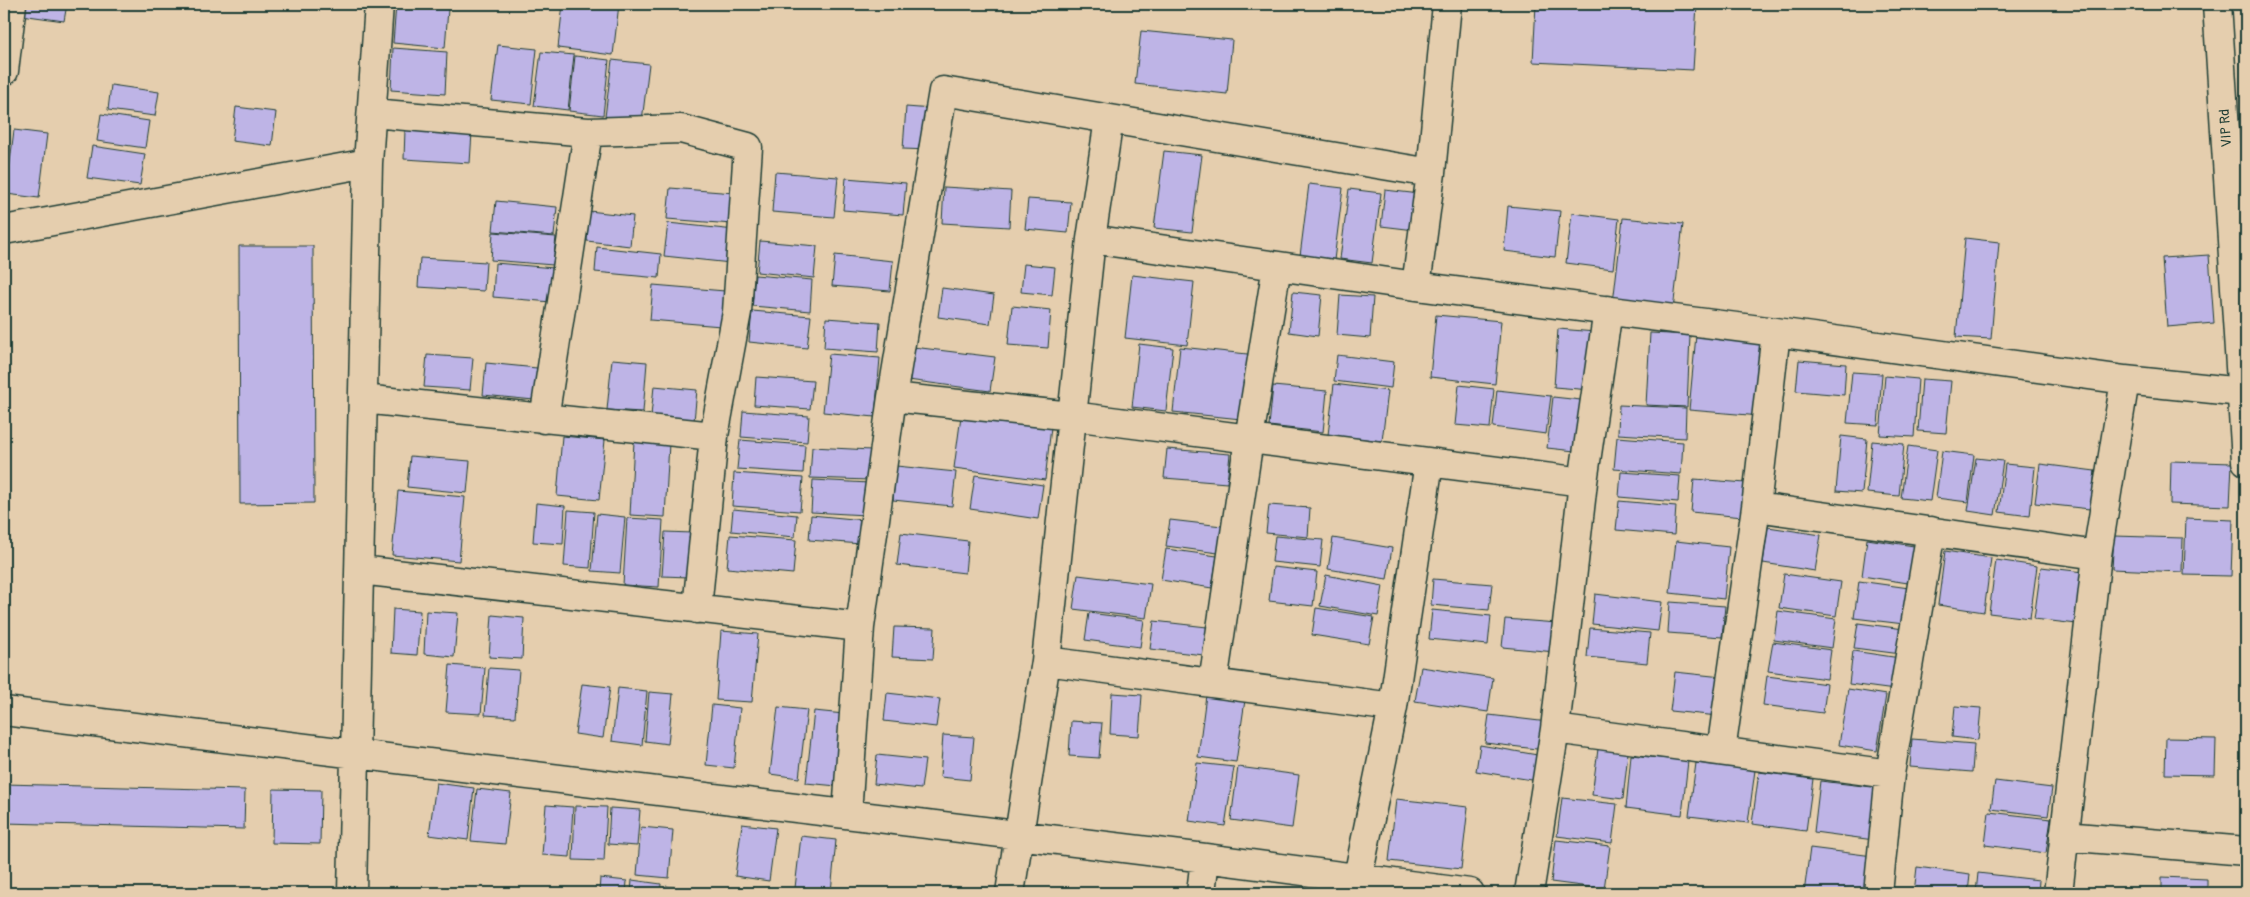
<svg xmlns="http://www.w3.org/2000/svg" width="2250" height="897" font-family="Pangolin,sans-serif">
  <rect width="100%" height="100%" fill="#e5ceae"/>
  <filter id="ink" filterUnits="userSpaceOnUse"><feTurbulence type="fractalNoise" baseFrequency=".02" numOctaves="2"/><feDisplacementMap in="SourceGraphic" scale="10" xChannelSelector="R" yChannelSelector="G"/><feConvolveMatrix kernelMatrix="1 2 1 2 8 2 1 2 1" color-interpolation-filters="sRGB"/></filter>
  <g filter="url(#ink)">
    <path fill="#beb4e6" stroke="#1f3d34" d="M22 4H67L64 21 21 15Z
      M563 4H619L613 55 558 48Z
      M1536 4H1697L1693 70 1533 62Z
      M396 5 448 9 445 48 393 43Z
      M1141 31 1232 40 1227 94 1135 84Z
      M498 45 537 49 531 104 491 100Z
      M393 48 447 52 445 94 391 90Z
      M541 52 574 55 568 110 534 106Z
      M575 56 609 60 603 115 569 111Z
      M612 60 649 64 642 121 605 117Z
      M111 85 159 92 155 116 108 110Z
      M236 107 276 112 272 146 232 141Z
      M906 107 932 109 929 150 903 149Z
      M101 114 149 121 145 148 97 141Z
      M405 129 472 132 470 163 404 159Z
      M14 130 47 134 39 198 6 194Z
      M92 146 145 154 140 185 87 178Z
      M1164 151 1202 155 1192 232 1154 228Z
      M775 172 838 177 834 217 772 212Z
      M846 178 906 183 903 215 843 210Z
      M1309 184 1343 188 1334 260 1300 256Z
      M944 187 1011 191 1009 227 942 223Z
      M670 188 734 193 732 224 667 219Z
      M1349 189 1381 193 1372 263 1340 259Z
      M1385 190 1420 194 1415 230 1381 226Z
      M1028 199 1071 202 1068 233 1025 229Z
      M496 201 557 207 554 236 493 231Z
      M1508 206 1560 211 1555 257 1504 251Z
      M589 211 633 216 630 246 587 241Z
      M1572 213 1619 219 1613 269 1566 263Z
      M1623 218 1683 224 1673 310 1613 303Z
      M668 223 735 230 731 263 664 256Z
      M493 232 556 237 553 265 491 260Z
      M1965 238 1999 242 1991 339 1956 337Z
      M760 241 817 246 814 278 757 272Z
      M239 246H313L314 503 240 504Z
      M597 247 661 254 659 278 595 272Z
      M835 255 893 261 890 291 832 286Z
      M2209 255 2214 323 2167 327 2162 258Z
      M420 258 486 262 484 291 418 287Z
      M495 263 554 268 551 302 493 297Z
      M1024 264 1055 267 1052 295 1021 292Z
      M755 275 812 280 810 311 752 306Z
      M1132 275 1194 282 1187 345 1125 338Z
      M653 285 725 291 721 326 650 320Z
      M942 288 994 295 990 324 938 317Z
      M1293 292 1322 295 1318 336 1289 332Z
      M1340 295 1373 297 1370 338 1337 335Z
      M1012 306 1051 310 1048 348 1008 345Z
      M752 311 811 316 807 348 749 342Z
      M1436 315 1501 321 1495 384 1430 377Z
      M826 318 880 322 878 352 824 348Z
      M1558 329 1596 332 1591 390 1554 387Z
      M1650 333 1690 335 1687 407 1646 405Z
      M1696 335 1767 341 1761 416 1689 410Z
      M1139 344 1173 348 1166 411 1132 407Z
      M913 347 995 357 990 391 908 380Z
      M1180 347 1257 355 1251 420 1173 412Z
      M829 354 880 358 875 417 823 412Z
      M427 355 473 358 470 390 424 387Z
      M1337 355 1394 362 1391 388 1334 381Z
      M612 359 647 362 643 412 607 410Z
      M1799 360 1846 364 1844 395 1796 391Z
      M486 363 537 368 534 400 483 395Z
      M1852 372 1882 374 1878 425 1847 423Z
      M1885 376 1918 379 1914 437 1880 435Z
      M756 377 813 381 810 409 754 405Z
      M1922 379 1951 381 1946 433 1918 431Z
      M1334 384 1388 391 1382 441 1328 435Z
      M1459 385 1494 389 1490 428 1455 425Z
      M654 386 697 390 694 421 651 416Z
      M1273 386 1327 391 1323 432 1269 426Z
      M1497 390 1551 396 1546 434 1493 427Z
      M1553 397 1590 401 1584 452 1547 448Z
      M1619 405 1686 408 1685 438 1618 434Z
      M743 411 809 416 807 442 741 437Z
      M961 416 1051 427 1045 480 954 468Z
      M562 436 605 440 599 500 557 496Z
      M1841 436 1867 439 1862 493 1836 491Z
      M1617 437 1683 442 1681 474 1614 469Z
      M740 440 805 445 803 473 737 469Z
      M634 441 669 443 665 517 630 515Z
      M1872 441 1904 444 1899 496 1867 493Z
      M1908 446 1937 450 1930 501 1901 498Z
      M812 447 871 450 869 480 810 478Z
      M1167 449 1230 454 1227 483 1164 478Z
      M1942 451 1974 455 1968 502 1936 498Z
      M410 456 470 461 467 493 407 487Z
      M1976 458 2003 461 1995 515 1968 511Z
      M2171 461 2232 463 2230 506 2170 504Z
      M2005 464 2035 467 2030 516 1999 512Z
      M2040 464 2095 471 2090 509 2035 503Z
      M896 466 956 472 952 506 893 500Z
      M1621 472 1680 476 1678 502 1619 497Z
      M734 473 803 478 800 511 732 506Z
      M975 475 1043 485 1038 519 970 509Z
      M1694 479 1746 483 1743 517 1691 512Z
      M813 480 869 483 866 515 811 512Z
      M398 491 465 497 459 561 392 555Z
      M1619 501 1676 506 1674 535 1616 530Z
      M536 503 565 506 563 544 533 542Z
      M1269 505 1310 508 1308 537 1266 533Z
      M733 509 797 515 795 537 731 531Z
      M568 510 594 512 590 568 564 566Z
      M597 514 625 517 620 573 592 571Z
      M811 515 864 520 861 544 809 540Z
      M627 518 663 520 659 587 623 585Z
      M2186 518 2233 520 2231 576 2184 575Z
      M1170 520 1222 526 1218 553 1166 546Z
      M1768 527 1821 535 1815 571 1763 563Z
      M665 532 692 533 689 577 662 576Z
      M901 533 968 541 965 573 897 565Z
      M730 535 796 540 793 574 727 568Z
      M1275 536 1323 540 1320 567 1272 562Z
      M2114 536 2183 538 2182 572 2112 569Z
      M1333 538 1392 548 1387 579 1328 569Z
      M1867 539 1914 546 1908 583 1862 576Z
      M1676 541 1729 547 1724 599 1670 593Z
      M1166 549 1217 556 1212 588 1161 580Z
      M1945 551 1991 558 1984 612 1938 605Z
      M1996 560 2037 566 2030 618 1989 613Z
      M1273 567 1317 572 1313 606 1269 601Z
      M2041 567 2084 572 2077 624 2034 619Z
      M1784 574 1841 582 1836 616 1779 608Z
      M1078 575 1151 584 1146 618 1073 609Z
      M1326 575 1383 586 1378 616 1320 606Z
      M1433 579 1492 584 1489 610 1431 605Z
      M1859 581 1909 588 1904 624 1854 618Z
      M1595 594 1662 602 1658 631 1592 624Z
      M1670 602 1725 606 1722 637 1668 633Z
      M1316 608 1374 617 1369 644 1312 635Z
      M393 609 420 611 417 655 391 653Z
      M1432 610 1491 616 1488 645 1429 639Z
      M426 611 458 613 454 657 424 654Z
      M1778 611 1836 619 1832 648 1774 640Z
      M1089 613 1144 620 1140 647 1085 640Z
      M492 615 524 618 522 659 489 657Z
      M1505 619 1557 623 1555 652 1502 647Z
      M1154 621 1207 627 1204 655 1150 649Z
      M1858 623 1904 629 1901 654 1854 648Z
      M894 627 935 628 933 659 892 657Z
      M1590 628 1650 633 1647 663 1587 657Z
      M721 631 758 634 752 702 716 700Z
      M1773 642 1831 650 1827 679 1768 671Z
      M1853 651 1900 658 1895 690 1849 684Z
      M450 665 485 668 481 714 446 712Z
      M1421 667 1493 678 1488 712 1415 701Z
      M489 668 519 670 515 717 485 715Z
      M1675 672 1722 677 1718 716 1670 711Z
      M1767 676 1827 684 1823 713 1763 705Z
      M582 684 610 687 603 738 575 734Z
      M618 688 647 691 642 745 612 741Z
      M1848 689 1886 695 1877 751 1839 745Z
      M649 692 673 694 668 744 645 741Z
      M887 693 940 699 936 727 884 721Z
      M1112 693 1142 695 1139 736 1110 734Z
      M1206 695 1245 700 1236 762 1198 757Z
      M712 705 740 708 734 768 706 765Z
      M1955 706 1981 708 1978 740 1952 737Z
      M778 707 807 710 799 778 770 774Z
      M814 711 844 714 837 786 806 783Z
      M1489 715 1548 722 1545 750 1485 743Z
      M1071 721 1102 723 1099 758 1069 756Z
      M943 735 974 737 970 780 940 777Z
      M2166 738 2216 739 2215 775 2165 774Z
      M1912 739 1974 744 1972 772 1910 767Z
      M1480 745 1543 756 1538 781 1476 771Z
      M1598 749 1628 753 1623 799 1592 795Z
      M877 755 925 760 921 789 874 784Z
      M1631 755 1688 761 1682 815 1626 808Z
      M1197 763 1234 767 1225 826 1189 821Z
      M1696 763 1755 770 1748 823 1689 816Z
      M1238 767 1299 775 1292 828 1231 820Z
      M1759 772 1813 779 1806 831 1752 824Z
      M1820 781 1881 788 1874 840 1814 832Z
      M1995 781 2052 788 2048 816 1991 809Z
      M436 783 474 788 468 840 429 835Z
      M4 784 245 790 244 829 4 823Z
      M273 789 321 790 320 844 272 843Z
      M477 789 511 793 505 844 471 841Z
      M1562 798 1617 804 1612 843 1557 836Z
      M1396 799 1468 807 1461 869 1389 861Z
      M546 805 573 807 570 857 542 855Z
      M575 806 607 807 604 861 573 860Z
      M610 808 640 810 637 846 608 844Z
      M1989 812 2051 819 2046 853 1985 845Z
      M742 824 776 828 769 881 735 876Z
      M641 827 673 830 669 878 637 875Z
      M801 836 836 840 831 892 795 888Z
      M1556 840 1610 846 1604 889 1551 882Z
      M1810 848 1873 856 1868 893H1804Z
      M1917 867 1970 874 1968 893H1914Z
      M1978 873 2039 880 2038 893H1976Z
      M2162 877 2207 879V893H2162Z
      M600 878 627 881 626 893H599Z
      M632 880 661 884 660 893H631Z
      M666 886 698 890 697 893H665Z"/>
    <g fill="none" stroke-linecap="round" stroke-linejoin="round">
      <g stroke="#1f3d34" stroke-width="31">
        <path id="street" d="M4 71 12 4
          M372 113 588 132 681 129 748 147 737 312 714 436 697 609
          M4 230 368 163
          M1091 239 1416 286 1776 332 2125 380 2242 392
          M1416 286 1431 173 1447 4
          M892 397 1072 416 1583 482
          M363 399 714 436
          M544 419 588 132
          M1756 507 2097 555
          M360 570 860 627
          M1046 661 1393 707
          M1213 683 1249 439 1277 266
          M4 711 1205 858 1470 893
          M1555 729 1890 774
          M1721 751 1756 507 1776 332
          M847 814 860 627 892 397 943 91 1431 173
          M2064 836 2246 851
          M1358 877 1393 707 1429 462
          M352 893 368 163 379 4
          M1010 893 1046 661 1091 239 1109 119
          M1201 893 1205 858
          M1529 893 1555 729 1583 482 1608 310
          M1878 893 1890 774 1931 531
          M2058 893 2097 555 2125 380"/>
      </g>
      <g stroke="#1f3d34" stroke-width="31">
        <path id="secondary" d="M2217 4 2246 461"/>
      </g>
      <use href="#street" stroke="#e5ceae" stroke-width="28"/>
      <use href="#secondary" stroke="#e5ceae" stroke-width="28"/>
    </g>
  </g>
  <g text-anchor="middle" stroke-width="4" stroke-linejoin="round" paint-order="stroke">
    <g font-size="14" fill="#1f3d34" stroke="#e5ceae">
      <text transform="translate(2225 128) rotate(-94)" y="5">VIP Rd</text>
    </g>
  </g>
  <rect width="2250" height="897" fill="none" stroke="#e5ceae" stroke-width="20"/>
  <rect x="10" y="10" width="2230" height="877" fill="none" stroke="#1f3d34" stroke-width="2" filter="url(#ink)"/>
</svg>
